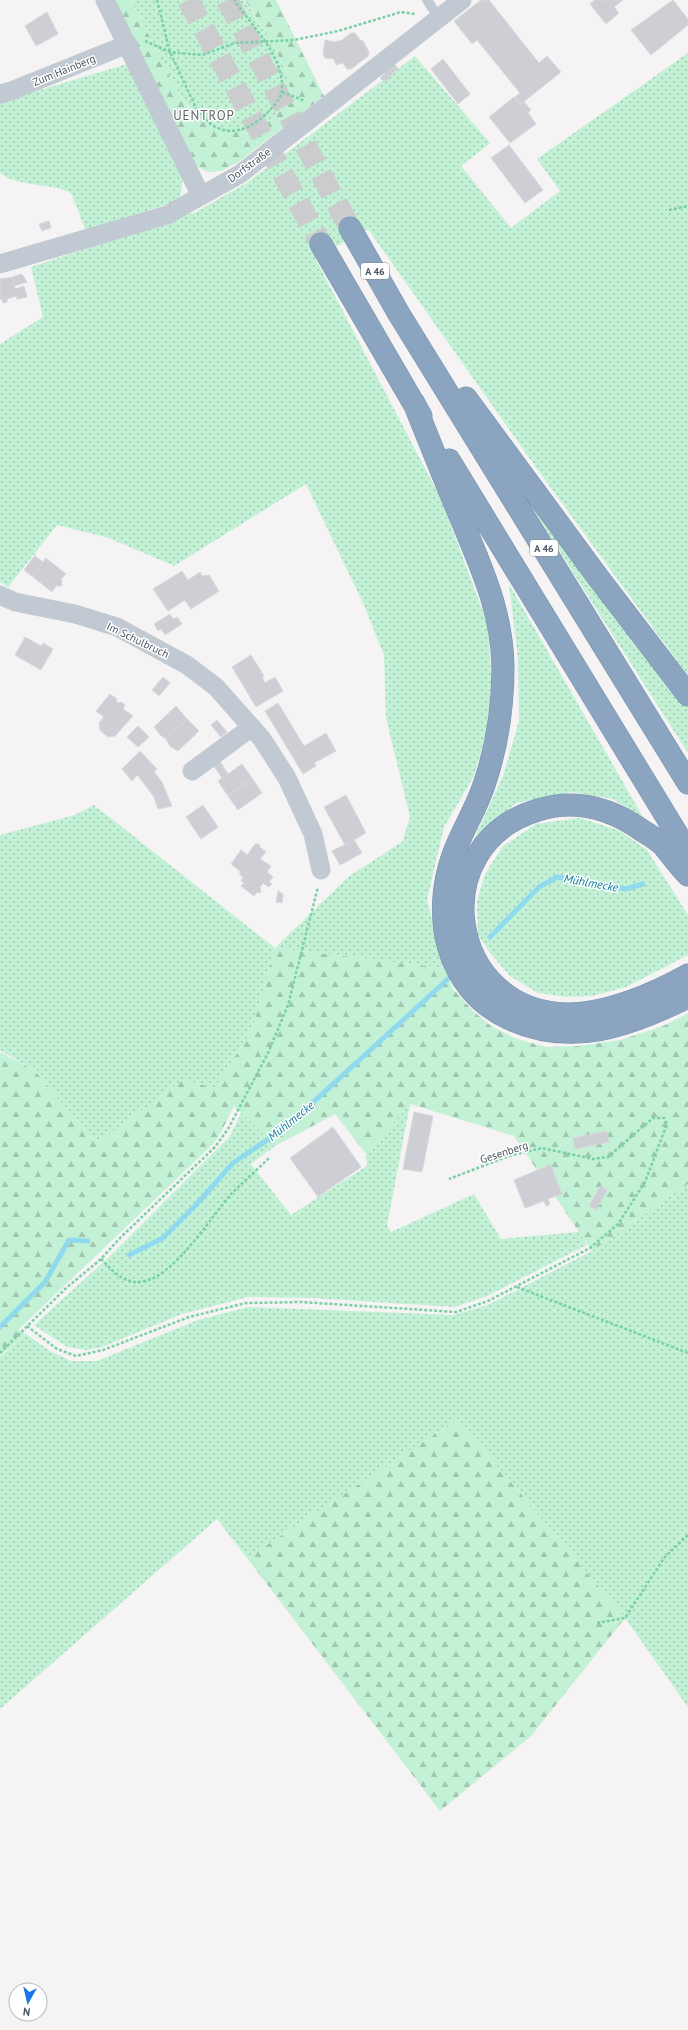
<svg xmlns="http://www.w3.org/2000/svg" width="688" height="2030" font-family="'PT Sans',sans-serif">
  <defs>
    <pattern id="grass-dots" width="8" height="8" patternUnits="userSpaceOnUse"><rect width="8" height="8" fill="#c3f1d5"/><path d="M2 2h.1M6 6h.1" fill="none" stroke="#a0c6b0" stroke-width="1.8" stroke-linecap="round"/></pattern>
    <pattern id="forest-firs" width="22" height="20" patternUnits="userSpaceOnUse"><rect width="22" height="20" fill="#c3f1d5"/><path d="M5 1l3.5 6h-7zM16 11l3.5 6h-7z" fill="#a0c6b0"/></pattern>
  </defs>
  <rect width="100%" height="100%" fill="#f5f3f3"/>
  <path fill="url(#grass-dots)" d="M131 0H244L272 42 289 78 290 100 270 120 248 133 215 129 192 113 174 85Z
    M688 53V676L535 466 368 229 315 258 441 499 488 625 493 708 474 776 444 827 427 900 444 968 275 948 252 1030 215 1088 183 1080 96 1144 35 1071 0 1050V835L75 815 94 805 275 948 348 877 402 842 410 817 386 718 384 655 363 603 306 484 174 566 109 538 57 525 8 587 0 582V344L43 317 31 267 196 212 245 184 415 56 490 143 461 166 511 228 560 191 537 159Z
    M127 64 183 175 180 200 86 231 71 193C49 182 20 188 0 173V102Z
    M516 483 688 707V753Z
    M509 584 644 819 613 799 571 792 516 803 474 839 503 776 519 721 518 658Z
    M580 818 620 831 647 850 688 915V955L626 987 592 996 567 997 538 993 510 976 491 954 478 935 477 901 485 874 503 846 536 824Z
    M410 1104 387 1226 391 1232 474 1194 501 1239 579 1232 587 1245 487 1296 455 1307 312 1298 248 1297 182 1314 102 1347 86 1350 67 1347 34 1325 107 1259 230 1136 241 1113 275 1146 251 1164 291 1215 367 1166 366 1154Z
    M688 1184V1707L625 1618 458 1419 247 1558 217 1519 0 1709V1357L26 1334 50 1351 71 1361H97L198 1320 248 1307 454 1315 490 1304 592 1251Z"/>
  <path fill="url(#forest-firs)" d="M111 0H131L174 85 191 113 215 129 248 133 270 120 290 100 289 78 272 42 245 0H276L324 96 238 162 221 171 209 172 195 166Z
    M275 948 444 968 453 989 473 1011 491 1026 517 1039 546 1047 579 1046 620 1040 663 1026 688 1013V1184L592 1251 514 1136 410 1104 366 1154 335 1114 275 1146 234 1106 220 1134 212 1145 18 1330 26 1334 0 1356V1052L35 1071 96 1144 183 1080 215 1088 252 1030Z
    M458 1419 625 1618 531 1736 440 1811 247 1558Z"/>
  <g fill="none" stroke-linecap="round" stroke-linejoin="round">
    <path stroke="#90daee" stroke-width="5" d="M490 937 539 887 557 877 626 889 643 884
      M129 1255 163 1238 195 1206 233 1163 285 1128 448 979
      M0 1327 45 1282 69 1240 88 1241"/>
  </g>
  <path fill="#cdcfd5" stroke="#d7d9de" d="M481 0H489L539 63 547 56 561 72 521 104 515 97 520 93 477 40 472 44 454 21Z
    M595 0H623L614 7 619 13 606 24 590 4Z
    M673 0 688 19V25L651 55 631 30Z
    M47 12 58 34 36 46 25 26Z
    M351 33H355L360 40 363 41 369 52 368 56 351 69H347L343 63 336 65 334 59 325 58 323 54 325 40 335 42 342 40Z
    M443 59 470 94 458 104 431 69Z
    M394 64 398 68 385 82 380 78Z
    M514 97 521 104 524 102 531 110 528 113 536 124 510 143 489 117Z
    M509 145 543 190 525 203 491 158Z
    M49 221 51 228 42 231 39 224Z
    M22 274 27 282 14 286 12 277Z
    M12 277 15 289 24 286 27 297 17 299 16 296 7 299V302L3 303 2 299 0 300V279Z
    M36 554 35 556 43 562 32 576 24 570Z
    M46 558 66 574 61 579 62 586H56L52 592 32 576Z
    M182 571 188 580 200 572 202 576 209 575 219 591 191 609 185 600 168 611 153 589Z
    M170 614 173 619 177 617 182 624 165 635 161 629 158 631 154 624Z
    M25 637 41 646 43 643 53 649 41 670 15 655Z
    M251 655 264 676 262 677 265 683 275 677 283 691 256 707 232 667Z
    M163 677 170 683 159 696 152 690Z
    M110 694 117 699 116 701 118 703 121 702 125 705 123 709 133 716 115 736 108 737 100 730 99 723 104 717 96 711Z
    M278 703 304 746 326 733 336 751 314 763 316 766 303 774 265 711Z
    M176 706 187 719 166 739 159 734V733L154 727Z
    M187 719 199 731 178 751 170 746 166 739Z
    M217 720 227 732 221 737 211 725Z
    M138 726 149 737 138 747 127 737Z
    M140 751 157 769 154 772 162 782 172 806 158 809 154 797 139 777 137 775 132 781 122 769Z
    M220 761 228 774 222 778 213 765Z
    M242 764 252 778 228 796 218 781Z
    M252 778 262 793 238 810 228 796Z
    M346 795 366 833 345 845 324 807Z
    M203 805 218 827 201 839 186 817Z
    M354 840 362 853 340 865 332 851Z
    M255 844H259L260 847 266 852 260 859 271 866 267 872 273 877 269 882 272 884 269 887 263 883 260 887 261 892 256 893 254 896 241 886 244 883 241 881 243 877 239 874 241 872 231 864 241 850 247 855Z
    M278 891 283 894 282 903 276 902Z
    M414 1112 433 1116 422 1172 403 1169Z
    M333 1127 361 1167 318 1197 290 1158Z
    M607 1131 609 1142 575 1149 573 1138Z
    M550 1165H551L562 1194 548 1199 550 1204 546 1206 544 1201 525 1208 514 1180Z
    M600 1186 607 1190 596 1210 589 1206Z"/>
  <g fill="none" stroke-linecap="round" stroke-linejoin="round">
    <path stroke="#caccce" stroke-width="22" stroke-dasharray="22 11" stroke-linecap="butt" d="M188 0 321 244
      M227 0 350 228"/>
    <g stroke="#7690ad" stroke-width="23">
      <path id="highway" d="M350 228 399 314 688 783
        M321 244 421 416
        M466 398 597 576 688 695
        M414 403C430 443 446 483 463 523 483 572 502 612 503 667 503 707 497 747 484 785 476 809 462 831 453 855 431 916 446 989 508 1018 571 1048 629 1026 688 997
        M449 460 688 852
        M688 875C679 866 671 855 663 845 657 840 650 835 643 831 612 809 576 798 538 810 423 844 446 1012 568 1014 607 1014 654 994 688 975"/>
    </g>
    <path stroke="#7ad0a6" stroke-width="2.5" stroke-dasharray="3 2" stroke-linecap="butt" d="M157 0 170 52 197 110C218 139 244 136 268 112 277 103 283 96 282 83 280 52 251 25 234 0
      M145 41 170 52 202 55 235 43 294 40 338 31 401 12 415 14
      M282 92 305 101
      M669 210 688 206
      M101 1259C113 1271 125 1286 145 1281 176 1274 211 1217 232 1193 244 1181 258 1169 270 1157
      M517 1287 688 1353
      M27 1326 57 1349 76 1356 103 1350 189 1317 246 1303 301 1302 456 1312 488 1301 590 1248 618 1224 645 1182 667 1124 664 1118H653L608 1157 593 1159 542 1148 509 1156 449 1179
      M0 1353 65 1289 101 1259 121 1237 215 1147 228 1129 268 1053 288 1005 318 887
      M597 1623 625 1618 664 1558 688 1535"/>
    <path stroke="#c1cad2" stroke-width="10" d="M427 0 439 18"/>
    <path stroke="#c1cad2" stroke-width="19" d="M105 0 201 196
      M0 94 11 91 128 44
      M0 264 167 215 240 174 462 0
      M0 595 15 602 75 614 117 627 187 665 216 687 262 739 287 778 313 834 321 870
      M192 771 252 727"/>
    <use href="#highway" stroke="#8ba5c1" stroke-width="22"/>
  </g>
  <g text-anchor="middle" stroke-width="3" stroke-linejoin="round" paint-order="stroke">
    <g fill="#fff" stroke="#808990" stroke-width="1">
      <rect x="361" y="263" width="28" height="16" rx="3"/>
      <rect x="530" y="540" width="28" height="16" rx="3"/>
    </g>
    <g font-size="10" font-weight="bold" fill="#4a5661">
      <text x="375" y="275">A 46</text>
      <text x="544" y="552">A 46</text>
    </g>
    <g font-size="11" fill="#4a5661" stroke="#fff">
      <text transform="translate(64 70) rotate(-22)" y="4">Zum Hainberg</text>
      <text transform="translate(249 165) rotate(-36)" y="4">Dorfstraße</text>
      <text transform="translate(138 640) rotate(26)" y="4">Im Schulbruch</text>
      <text transform="translate(504 1152) rotate(-18)" y="4">Gesenberg</text>
    </g>
    <g font-size="12" font-style="italic" fill="#0c7c9b" stroke="#fff">
      <text transform="translate(591 883) rotate(10)" y="4">Mühlmecke</text>
      <text transform="translate(291 1121) rotate(-39)" y="4">Mühlmecke</text>
    </g>
    <g font-size="13" letter-spacing="1" fill="#5f6368" stroke="#fff">
      <text x="204" y="120">UENTROP</text>
    </g>
  </g>
  <g transform="translate(28 2002) rotate(188)"><circle r="19" fill="#ffffff" stroke="#b7bbc0"/>
  <path d="M0-3L7 15L0 10L-7 15Z" fill="#1a73e8"/>
  <text y="-6" font-size="11" font-weight="bold" text-anchor="middle" fill="#4a5661">N</text>
  </g>
</svg>
